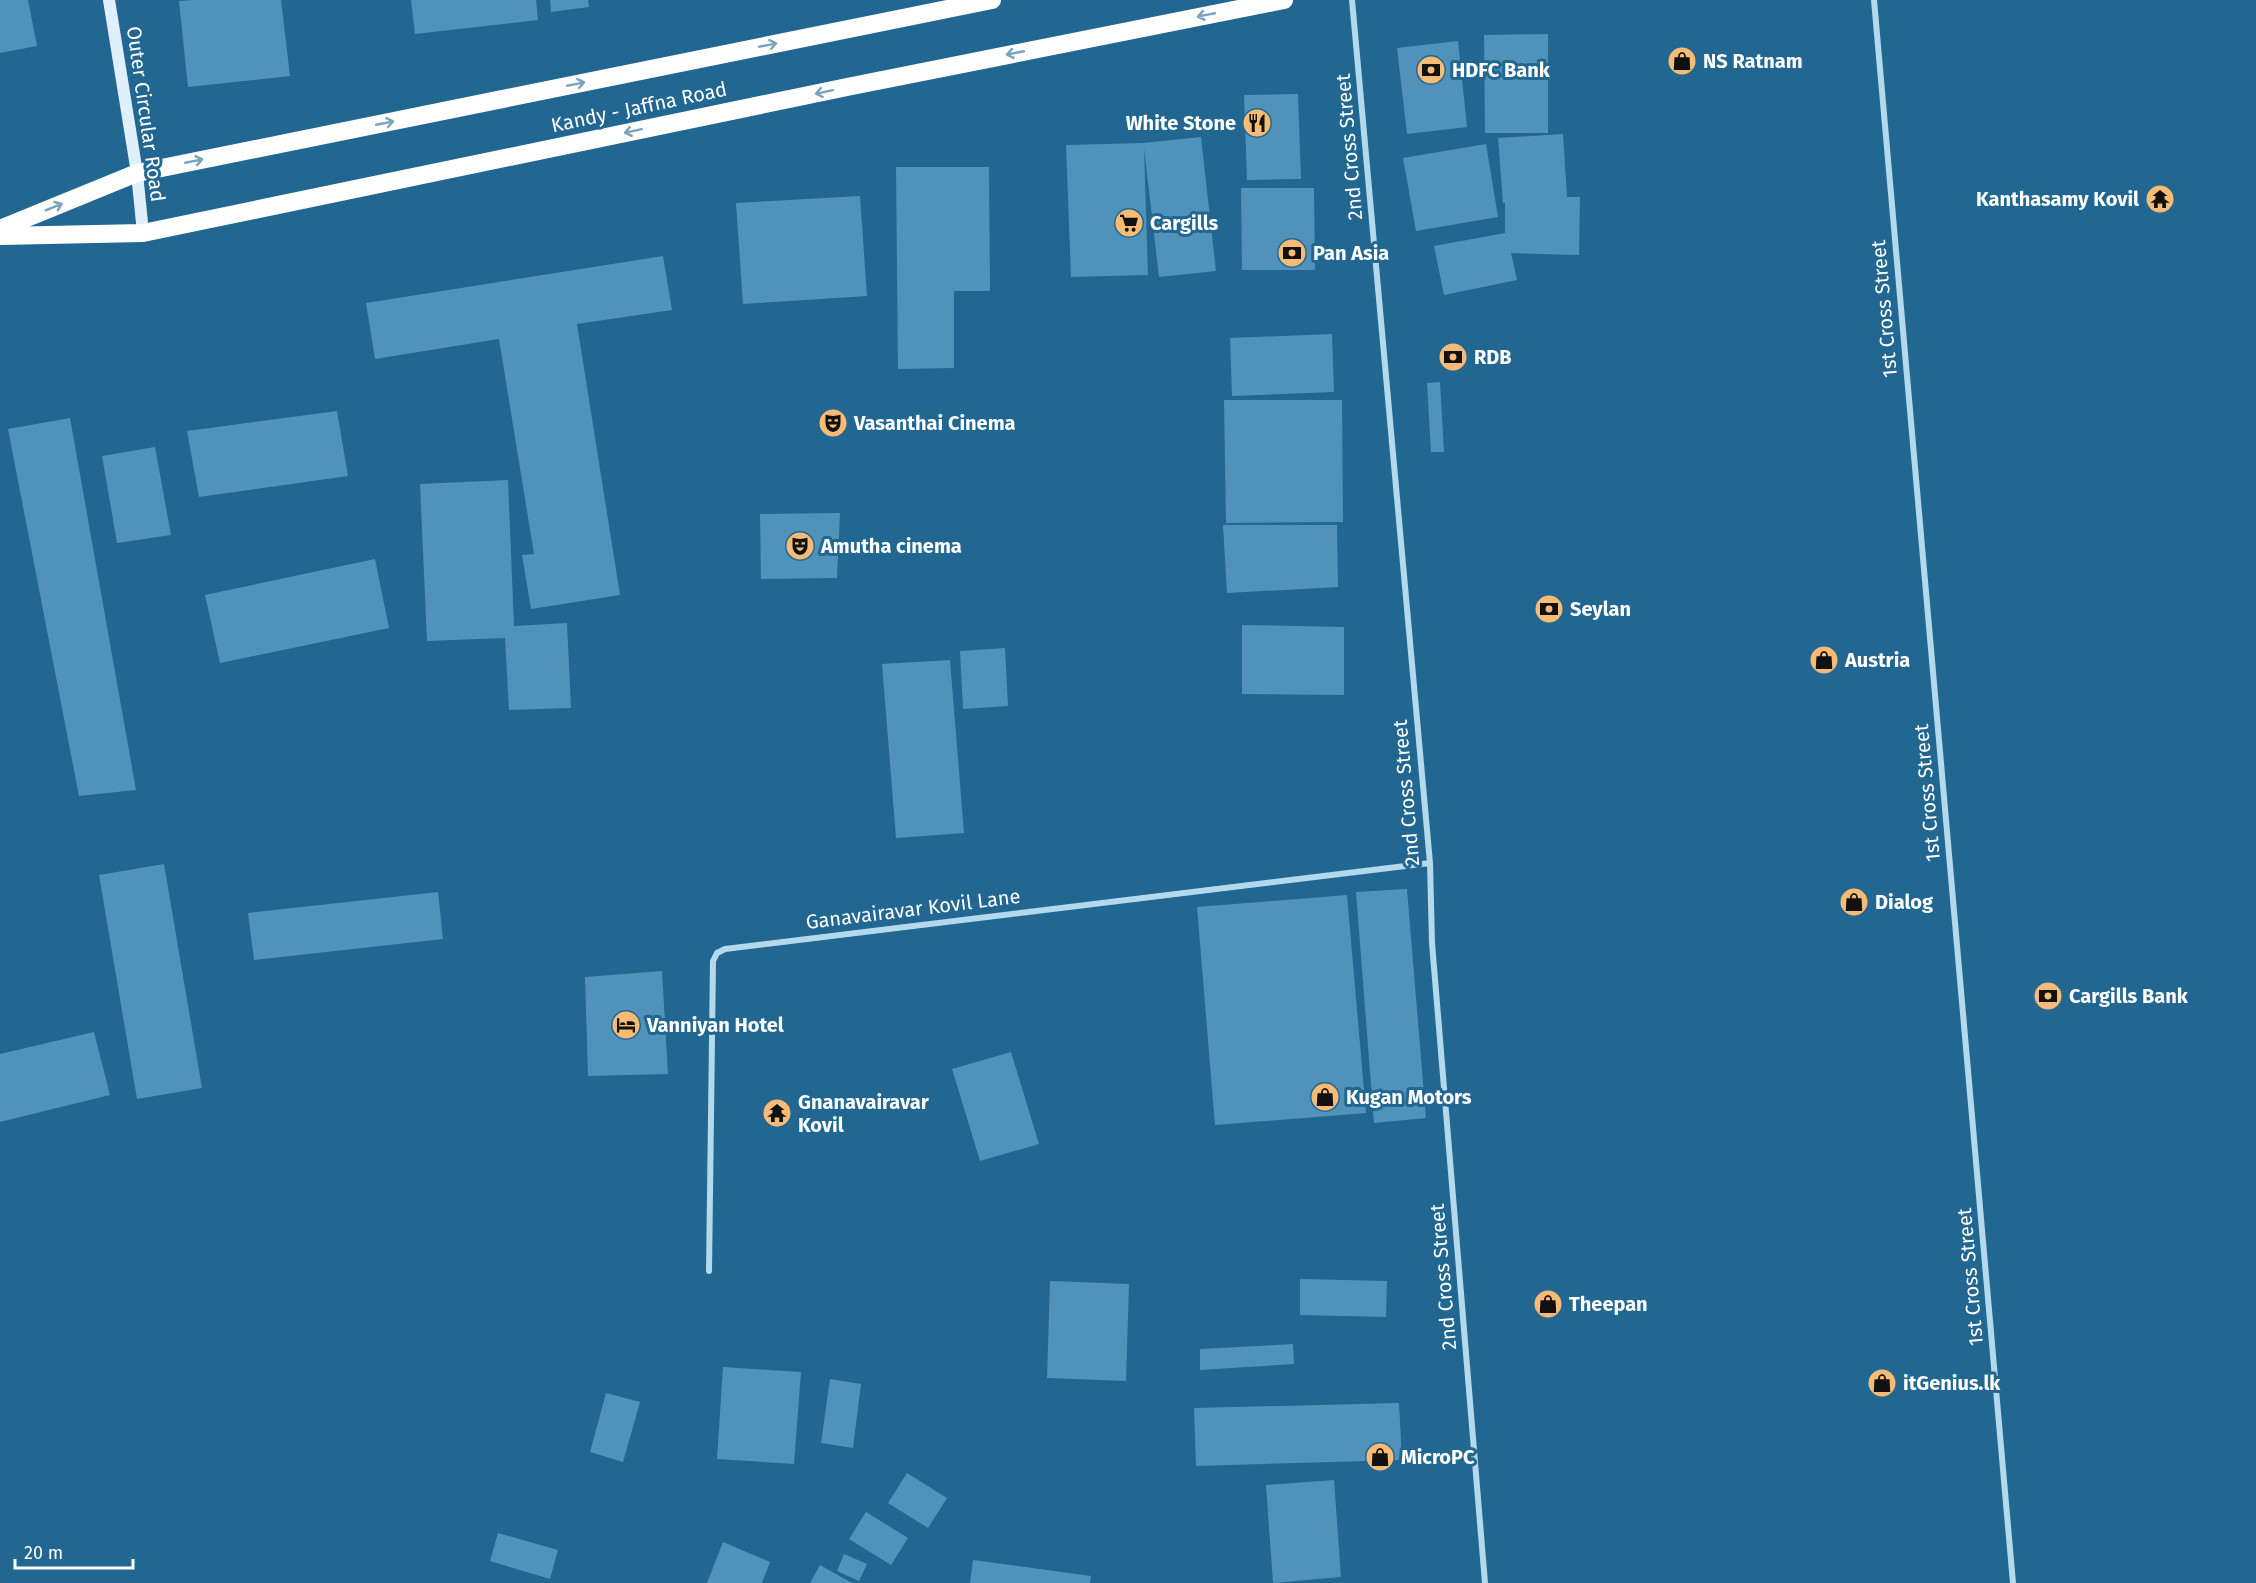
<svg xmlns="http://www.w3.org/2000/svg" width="2256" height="1583" font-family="'Fira Sans',sans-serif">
  <rect width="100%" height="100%" fill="#226791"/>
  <path fill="#5092b9" d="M0 0H28L37 46 0 53Z
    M193 0H281L290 76 188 87 179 1Z
    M411 0H536L538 20 415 34Z
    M550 0H588L589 7 551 12Z
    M1548 34V133H1485L1484 35Z
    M1458 41 1467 127 1407 134 1397 48Z
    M1298 94 1301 179 1247 180 1244 95Z
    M1563 134 1567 197H1580L1579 255 1511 253 1517 280 1444 295 1434 246 1505 233V203H1503L1498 138Z
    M1201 137 1216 271 1159 277 1144 148 1148 275 1071 277 1066 145 1143 143Z
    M1486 144 1498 217 1416 231 1403 158Z
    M896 167H989L990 291H954V368L898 369Z
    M1241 188H1314L1315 270H1242Z
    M860 196 867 296 743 304 736 203Z
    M663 256 672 310 577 324 620 595 531 609 522 555 534 554 499 339 375 359 366 303Z
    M1332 334 1334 392 1232 396 1230 338Z
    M1440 382 1444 452H1431L1427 383Z
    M1224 400H1342L1343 522 1226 523Z
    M337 411 348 476 199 497 187 431Z
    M70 418 136 790 79 796 8 429Z
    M155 447 171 535 117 543 102 456Z
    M508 480 514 626 567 623 571 708 509 710 505 638 427 641 420 484Z
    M840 513 837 578 761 579 760 514Z
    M1223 525H1337L1338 587 1227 593Z
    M375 559 389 628 220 663 205 595Z
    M1242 625 1344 627V695L1242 694Z
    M1005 648 1008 706 963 709 960 651Z
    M950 660 964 833 896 838 882 664Z
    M164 864 202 1088 137 1099 99 875Z
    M1407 889 1426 1118 1374 1123 1356 892Z
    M438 892 443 939 254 960 248 913Z
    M1347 895 1366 1113 1215 1125 1197 907Z
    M662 971 668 1074 588 1076 585 977Z
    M94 1032 110 1095 0 1122V1054Z
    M1011 1052 1039 1144 980 1161 952 1069Z
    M1300 1279 1387 1281 1386 1317 1300 1315Z
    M1050 1281 1129 1284 1126 1381 1047 1378Z
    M1293 1344 1294 1364 1200 1370V1349Z
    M723 1367 801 1372 794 1464 717 1459Z
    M830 1379 861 1384 853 1448 821 1443Z
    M606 1393 640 1402 623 1462 590 1452Z
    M1399 1403 1402 1460 1196 1466 1194 1408Z
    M907 1473 947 1498 928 1528 888 1503Z
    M1334 1480 1341 1577 1273 1583 1266 1485Z
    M866 1512 908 1538 891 1565 849 1539Z
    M498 1533 558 1550 550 1579 490 1561Z
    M723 1542 770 1562 762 1583H707Z
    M844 1554 867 1564 859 1581 837 1571Z
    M973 1560 1091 1576 1090 1583H970Z
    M820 1565 852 1583H810Z"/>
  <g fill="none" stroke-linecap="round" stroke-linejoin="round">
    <path stroke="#b4d8ec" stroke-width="6" d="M1352 0 1430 863 1432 943 1485 1583
      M1874 0 2013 1583
      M709 1271 713 961 717 953 725 949 1430 863"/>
    <path stroke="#e0f0fa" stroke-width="12" d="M109 0 137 173 143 233"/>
    <path stroke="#fff" stroke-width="18" d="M0 229 137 173 992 0
      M0 236 143 233 852 86 1284 0"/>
  </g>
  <defs><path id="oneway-shaft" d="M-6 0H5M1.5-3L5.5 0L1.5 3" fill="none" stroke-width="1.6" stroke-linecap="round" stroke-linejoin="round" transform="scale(1.5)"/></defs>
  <g stroke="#7aa4bd">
    <use href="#oneway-shaft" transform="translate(1206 15) rotate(169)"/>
    <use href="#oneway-shaft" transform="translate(768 45) rotate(-11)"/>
    <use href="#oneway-shaft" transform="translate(1015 53) rotate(169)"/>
    <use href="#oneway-shaft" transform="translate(576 84) rotate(-11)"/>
    <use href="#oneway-shaft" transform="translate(824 92) rotate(168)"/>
    <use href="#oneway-shaft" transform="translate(385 123) rotate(-11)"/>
    <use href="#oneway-shaft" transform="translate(633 131) rotate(168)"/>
    <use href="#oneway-shaft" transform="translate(194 161) rotate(-11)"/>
    <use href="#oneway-shaft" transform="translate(54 207) rotate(-22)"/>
  </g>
  <defs>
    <g id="shop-disc" transform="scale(1.5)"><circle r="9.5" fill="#f8bb76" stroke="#226791"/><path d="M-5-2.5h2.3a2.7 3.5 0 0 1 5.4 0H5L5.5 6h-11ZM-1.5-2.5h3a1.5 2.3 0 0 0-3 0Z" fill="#111"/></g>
    <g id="bank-disc" transform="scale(1.5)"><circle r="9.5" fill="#f8bb76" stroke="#226791"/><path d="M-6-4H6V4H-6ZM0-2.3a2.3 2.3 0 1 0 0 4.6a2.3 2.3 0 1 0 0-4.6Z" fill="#111"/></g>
    <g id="restaurant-disc" transform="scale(1.5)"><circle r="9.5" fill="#f8bb76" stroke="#226791"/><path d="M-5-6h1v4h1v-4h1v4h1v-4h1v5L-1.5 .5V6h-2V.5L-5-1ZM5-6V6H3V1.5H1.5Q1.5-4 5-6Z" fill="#111"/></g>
    <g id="temple-disc" transform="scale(1.5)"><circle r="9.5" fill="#f8bb76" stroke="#226791"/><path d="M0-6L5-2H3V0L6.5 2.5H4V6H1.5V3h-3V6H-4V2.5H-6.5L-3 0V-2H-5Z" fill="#111"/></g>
    <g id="supermarket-disc" transform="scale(1.5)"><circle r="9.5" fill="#f8bb76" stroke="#226791"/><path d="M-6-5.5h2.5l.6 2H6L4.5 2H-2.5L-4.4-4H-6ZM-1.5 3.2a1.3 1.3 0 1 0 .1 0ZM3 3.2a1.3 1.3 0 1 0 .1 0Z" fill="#111"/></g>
    <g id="theatre-disc" transform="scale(1.5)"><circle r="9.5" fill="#f8bb76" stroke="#226791"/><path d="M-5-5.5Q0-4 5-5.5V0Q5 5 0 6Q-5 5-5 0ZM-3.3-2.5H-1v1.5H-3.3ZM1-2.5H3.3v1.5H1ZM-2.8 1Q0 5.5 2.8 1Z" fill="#111"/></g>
    <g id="hotel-disc" transform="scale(1.5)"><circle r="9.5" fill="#f8bb76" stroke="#226791"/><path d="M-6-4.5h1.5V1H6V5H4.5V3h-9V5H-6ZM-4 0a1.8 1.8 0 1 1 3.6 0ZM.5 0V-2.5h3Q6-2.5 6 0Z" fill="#111"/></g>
  </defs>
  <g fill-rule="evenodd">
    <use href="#shop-disc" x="1682" y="61"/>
    <use href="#bank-disc" x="1431" y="70"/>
    <use href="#restaurant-disc" x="1257" y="123"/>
    <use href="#temple-disc" x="2160" y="199"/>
    <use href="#supermarket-disc" x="1129" y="223"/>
    <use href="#bank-disc" x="1292" y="253"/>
    <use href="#bank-disc" x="1453" y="357"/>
    <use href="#theatre-disc" x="833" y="423"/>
    <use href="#theatre-disc" x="800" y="546"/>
    <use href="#bank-disc" x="1549" y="609"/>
    <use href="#shop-disc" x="1824" y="660"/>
    <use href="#shop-disc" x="1854" y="902"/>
    <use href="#bank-disc" x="2048" y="996"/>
    <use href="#hotel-disc" x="626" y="1025"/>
    <use href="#shop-disc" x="1325" y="1097"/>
    <use href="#temple-disc" x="777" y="1113"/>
    <use href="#shop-disc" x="1548" y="1304"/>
    <use href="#shop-disc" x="1882" y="1383"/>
    <use href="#shop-disc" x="1380" y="1457"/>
  </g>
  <g text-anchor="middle" stroke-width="6" stroke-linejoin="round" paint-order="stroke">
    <g font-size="20" font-weight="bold" fill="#fff" stroke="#226791" text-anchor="start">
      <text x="1703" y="68">NS Ratnam</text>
      <text x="1452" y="77">HDFC Bank</text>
      <text x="1236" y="130" text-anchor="end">White Stone</text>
      <text x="2139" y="206" text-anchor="end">Kanthasamy Kovil</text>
      <text x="1150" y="230">Cargills</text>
      <text x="1313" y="260">Pan Asia</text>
      <text x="1474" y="364">RDB</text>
      <text x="854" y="430">Vasanthai Cinema</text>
      <text x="821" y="553">Amutha cinema</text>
      <text x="1570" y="616">Seylan</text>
      <text x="1845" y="667">Austria</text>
      <text x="1875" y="909">Dialog</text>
      <text x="2069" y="1003">Cargills Bank</text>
      <text x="647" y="1032">Vanniyan Hotel</text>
      <text x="1346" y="1104">Kugan Motors</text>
      <text x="798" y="1109">Gnanavairavar<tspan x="798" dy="23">Kovil</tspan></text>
      <text x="1569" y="1311">Theepan</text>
      <text x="1903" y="1390">itGenius.lk</text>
      <text x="1401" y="1464">MicroPC</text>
    </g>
    <g font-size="20" fill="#fff" stroke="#226791">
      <text transform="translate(639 107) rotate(-12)" y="7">Kandy - Jaffna Road</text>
      <text transform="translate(146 114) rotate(82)" y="7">Outer Circular Road</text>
      <text transform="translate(1349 147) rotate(-95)" y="7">2nd Cross Street</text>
      <text transform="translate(1884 309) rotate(-95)" y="7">1st Cross Street</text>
      <text transform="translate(1406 793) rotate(-95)" y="7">2nd Cross Street</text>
      <text transform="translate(1927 793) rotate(-95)" y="7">1st Cross Street</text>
      <text transform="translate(913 909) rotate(-7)" y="7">Ganavairavar Kovil Lane</text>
      <text transform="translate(1443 1277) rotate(-95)" y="7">2nd Cross Street</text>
      <text transform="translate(1970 1277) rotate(-95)" y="7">1st Cross Street</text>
    </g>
  </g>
  <path d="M15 1559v9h118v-9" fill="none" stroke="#ffffff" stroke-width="3"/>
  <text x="24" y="1559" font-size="18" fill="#ffffff" stroke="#226791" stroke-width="4.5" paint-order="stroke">20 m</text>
</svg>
